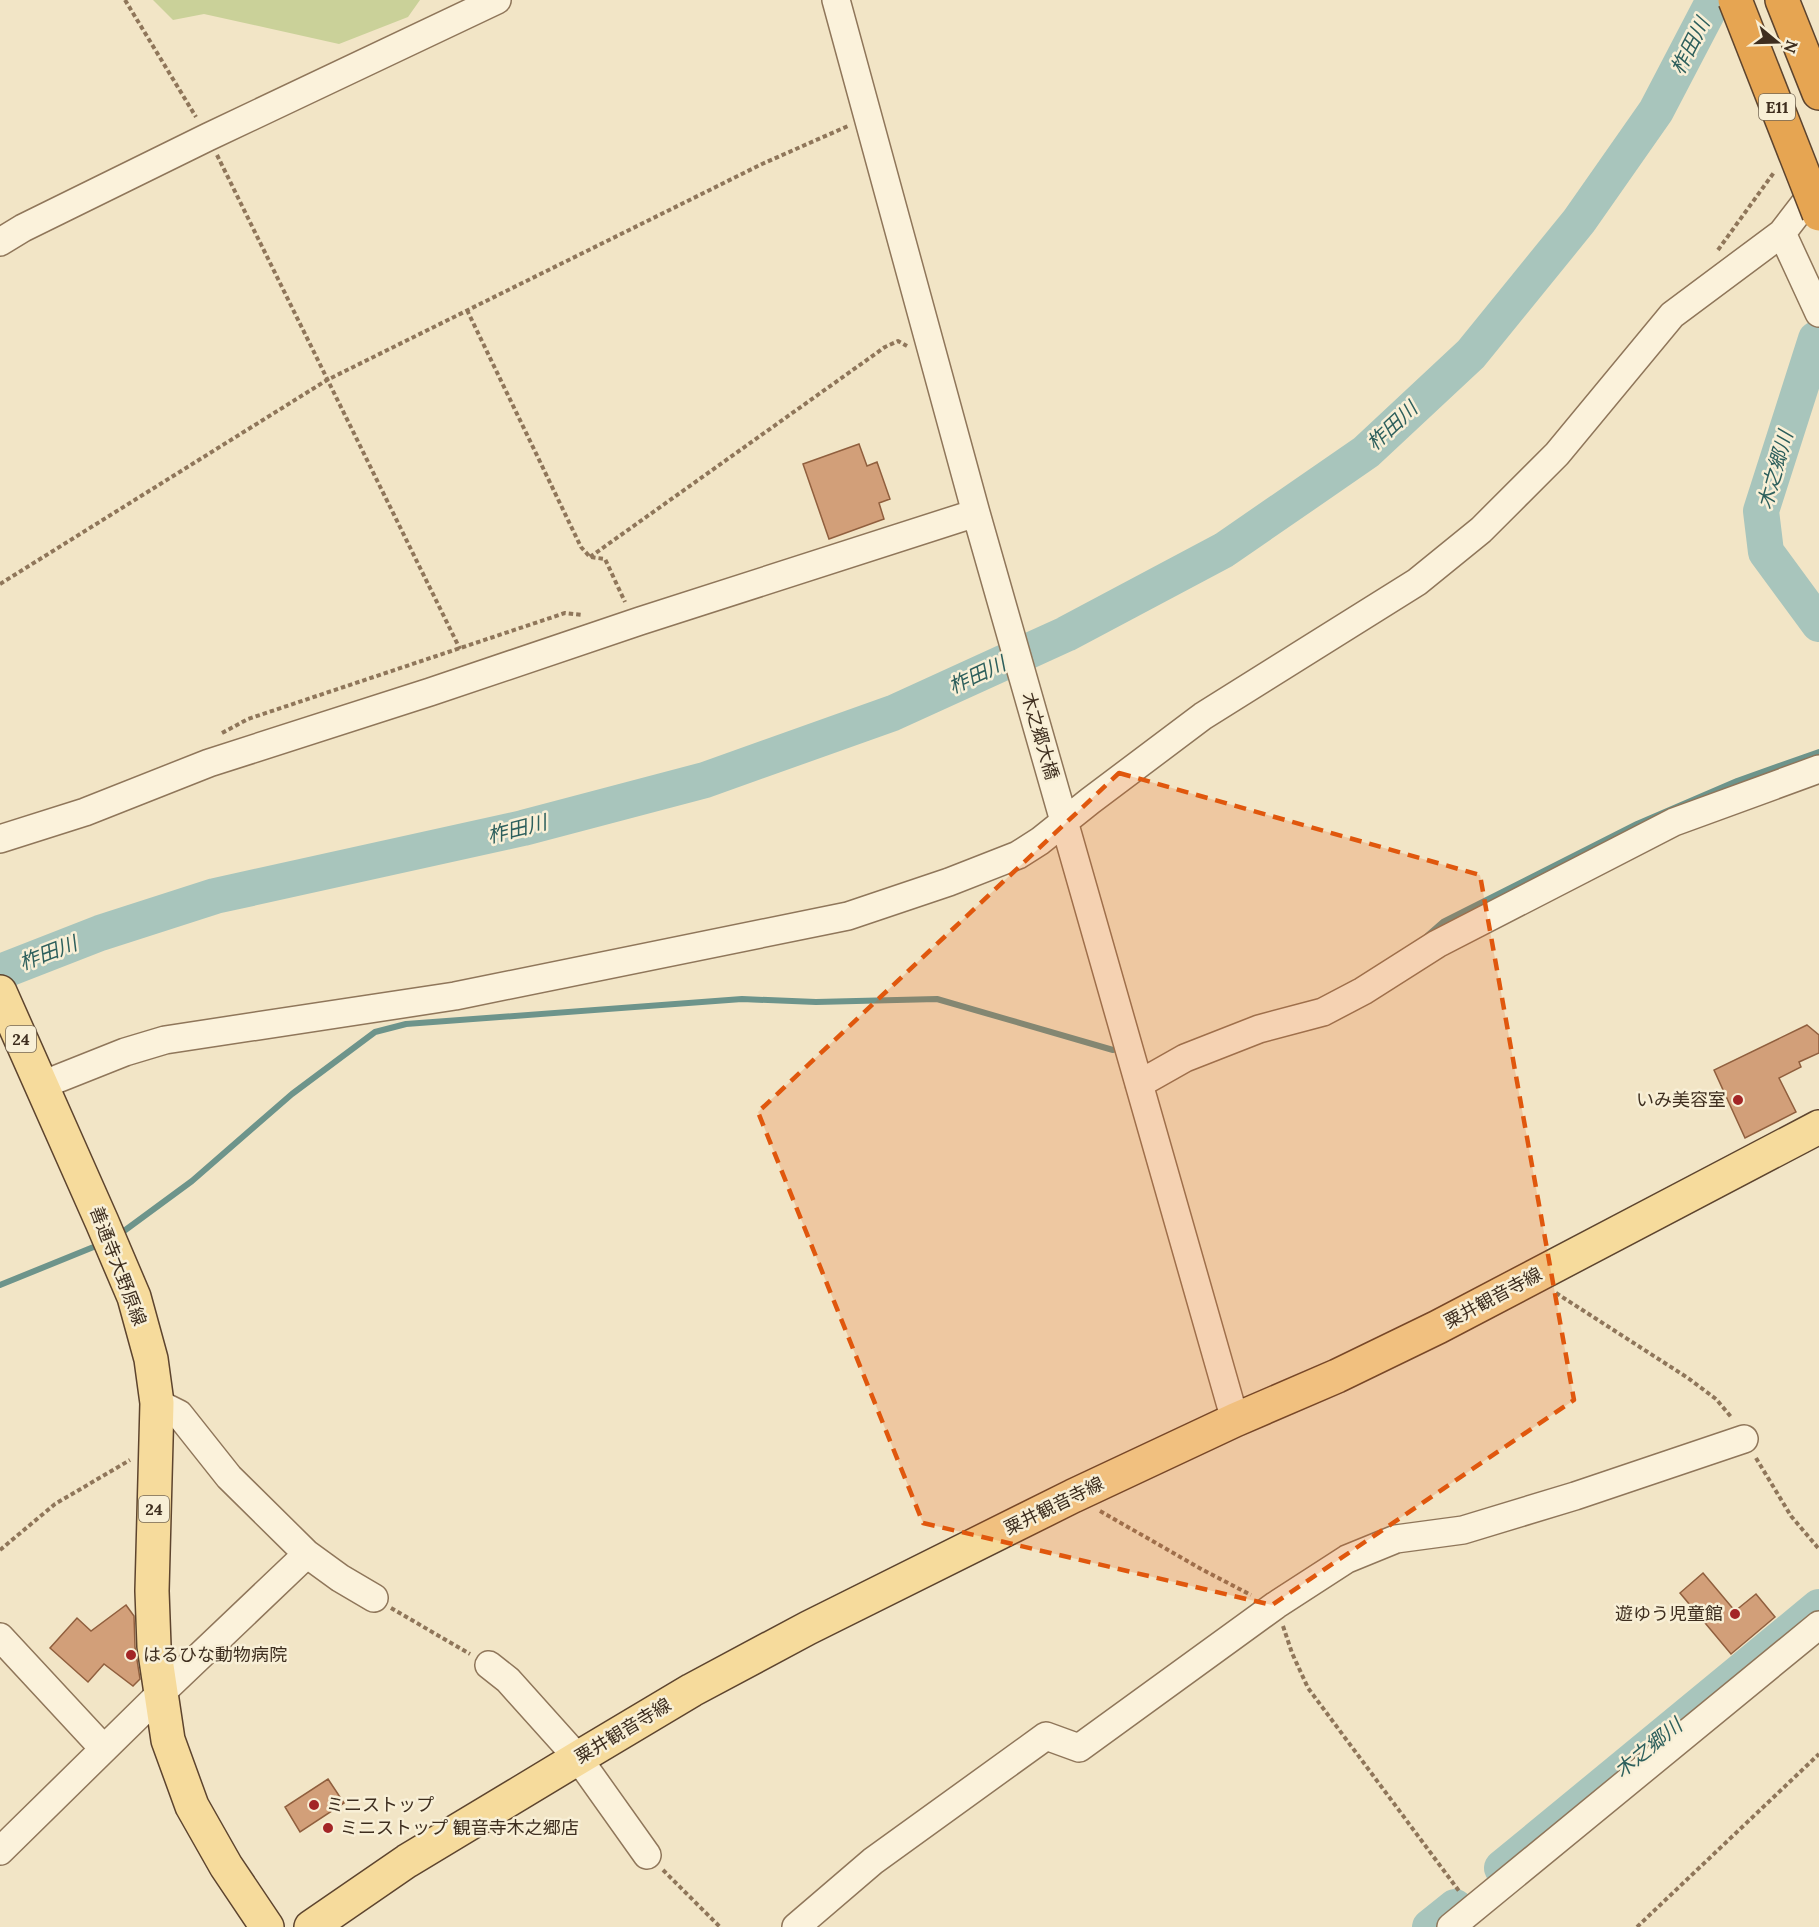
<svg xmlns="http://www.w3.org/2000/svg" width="1819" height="1927" font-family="Lora,'Noto Sans JP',serif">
  <rect width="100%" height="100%" fill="#f2e5c6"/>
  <path fill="#cad199" d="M153 0H420L408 17 339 44 204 14 173 20Z"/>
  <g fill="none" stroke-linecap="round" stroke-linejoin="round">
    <path stroke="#6d948b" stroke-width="6" d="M1427 936 1443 922 1637 824 1737 781 1819 752
      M124 1231 192 1181 292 1094 375 1032 406 1024 742 999 816 1002 937 999 1113 1050
      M0 1285 96 1246"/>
    <path stroke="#a8c5bc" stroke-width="36" d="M1816 339 1761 511 1766 552 1819 624
      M0 972 100 933 215 896 523 828 705 780 893 713 1066 634 1224 550 1366 452 1471 354 1579 221 1656 111 1714 0
      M1502 1868 1819 1607
      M1430 1927 1455 1907"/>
  </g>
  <path fill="#d29f79" stroke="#905f3e" stroke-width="1.5" d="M859 444 867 466 877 462 890 499 879 503 884 519 829 539 803 464Z
    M1807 1025 1819 1035V1053L1799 1062 1801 1067 1779 1078 1796 1112 1745 1138 1714 1070Z
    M1703 1573 1735 1611 1756 1594 1775 1617 1731 1654 1680 1593Z
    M126 1605 134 1616 135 1647 140 1679 133 1686 104 1664 88 1682 50 1648 77 1618 91 1631Z
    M328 1779 344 1803 300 1832 285 1807Z"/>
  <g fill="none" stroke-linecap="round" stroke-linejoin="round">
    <g stroke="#8f765a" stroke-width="30">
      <path id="minor" d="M836 0 976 513 1235 1420
        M1782 233 1819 313
        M0 242 23 228 208 137 497 0
        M0 839 85 812 209 763 430 692 640 621 976 513
        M1139 1084 1185 1058 1259 1029 1323 1012 1363 991 1437 944 1674 822 1819 769
        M42 1085 125 1052 165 1040 455 996 848 916 949 882 1018 855 1040 841 1090 801 1203 716 1417 582 1481 530 1557 454 1672 315 1782 233 1819 185
        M157 1403 179 1414 229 1477 307 1554 340 1578 374 1598
        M0 1637 104 1749
        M489 1665 508 1680 578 1758 647 1855
        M0 1851 161 1693 307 1554
        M796 1927 873 1861 1046 1736 1079 1748 1276 1605 1347 1559 1396 1539 1463 1530 1575 1496 1744 1439
        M1451 1927 1819 1625"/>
    </g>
    <g stroke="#5d442e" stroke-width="36">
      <path id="major" d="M0 992 102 1222 134 1297 151 1359 157 1403 152 1591 154 1646 168 1740 192 1806 226 1866 267 1927
        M311 1927 407 1861 578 1758 692 1690 808 1628 1073 1496 1235 1420 1337 1376 1438 1327 1819 1127"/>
    </g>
    <g stroke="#5d442e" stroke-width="36">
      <path id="highway" d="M1782 0 1819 93"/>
    </g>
    <path stroke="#8f765a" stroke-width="4" stroke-dasharray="4.5 3" stroke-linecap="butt" d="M125 0 196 117
      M217 155 460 649
      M1718 250 1775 171
      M467 310 581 547 590 557 605 559 625 602
      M590 557 885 347 898 341 907 346
      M0 584 327 380 762 164 848 126
      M222 733 248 719 565 613 583 615
      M1556 1293 1688 1378 1716 1399 1732 1418
      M1756 1458 1791 1516 1819 1549
      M1100 1511 1203 1570 1251 1595
      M0 1550 55 1504 130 1460
      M391 1608 470 1654
      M1283 1626 1292 1653 1308 1688 1459 1891
      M663 1870 720 1927
      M1637 1927 1819 1754"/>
    <use href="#minor" stroke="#fbf2db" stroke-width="27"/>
    <use href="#major" stroke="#f6db9c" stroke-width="33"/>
    <use href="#highway" stroke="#e6a552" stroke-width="33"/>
    <g stroke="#5d442e" stroke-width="36" stroke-linecap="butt">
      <path id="highway-bridge" d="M1735 0 1819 214"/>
    </g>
    <use href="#highway-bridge" stroke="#e6a552" stroke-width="33"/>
  </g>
  <path fill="#e0570d" fill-opacity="0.2" stroke="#e0570d" stroke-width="4.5" stroke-dasharray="12 8" stroke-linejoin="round" d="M1119 773 1480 875 1574 1400 1272 1605 923 1523 758 1112Z"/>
  <g fill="#a32526" stroke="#f8efd6" stroke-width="2">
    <circle cx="1738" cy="1100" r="6"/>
    <circle cx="1735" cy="1614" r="6"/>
    <circle cx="131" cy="1655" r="6"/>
    <circle cx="314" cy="1805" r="6"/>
    <circle cx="328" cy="1828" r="6"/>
  </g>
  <g text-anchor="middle" stroke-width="5" stroke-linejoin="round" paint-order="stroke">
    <g fill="#f8efd6" stroke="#766856" stroke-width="1.5">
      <rect x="1759" y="94" width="36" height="26" rx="4.5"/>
      <rect x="6" y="1026" width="30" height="26" rx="4.5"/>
      <rect x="139" y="1496" width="30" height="26" rx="4.5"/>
    </g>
    <g font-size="16" font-weight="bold" fill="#3e2e1f">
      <text x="1777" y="113">E11</text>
      <text x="21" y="1045">24</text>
      <text x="154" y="1515">24</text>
    </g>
    <g font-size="18" fill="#3e2e1f" stroke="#f8efd6">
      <text transform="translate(1040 736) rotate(74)" y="6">木之郷大橋</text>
      <text transform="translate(118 1266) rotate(69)" y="6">善通寺大野原線</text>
      <text transform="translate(1493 1298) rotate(-28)" y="6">粟井観音寺線</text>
      <text transform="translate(1054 1506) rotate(-26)" y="6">粟井観音寺線</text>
      <text transform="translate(623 1731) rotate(-31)" y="6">粟井観音寺線</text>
    </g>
    <g font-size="18" fill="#3e2e1f" stroke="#f8efd6" text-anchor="start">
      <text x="1726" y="1106" text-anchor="end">いみ美容室</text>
      <text x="1723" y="1620" text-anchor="end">遊ゆう児童館</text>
      <text x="143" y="1661">はるひな動物病院</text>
      <text x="326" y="1811">ミニストップ</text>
      <text x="340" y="1834">ミニストップ 観音寺木之郷店</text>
    </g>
    <g font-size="20" font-style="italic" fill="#2d5f5c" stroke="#f8efd6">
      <text transform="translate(1690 46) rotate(-63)" y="7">柞田川</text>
      <text transform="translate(1392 426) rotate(-43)" y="7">柞田川</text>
      <text transform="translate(1775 470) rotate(-74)" y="7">木之郷川</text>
      <text transform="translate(977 675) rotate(-25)" y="7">柞田川</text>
      <text transform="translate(517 829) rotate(-14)" y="7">柞田川</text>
      <text transform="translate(48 953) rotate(-21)" y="7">柞田川</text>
      <text transform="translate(1648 1748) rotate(-39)" y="7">木之郷川</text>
    </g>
  </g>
  <g transform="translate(1777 42) rotate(109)" stroke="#f8efd6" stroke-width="4.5" paint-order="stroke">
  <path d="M0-4.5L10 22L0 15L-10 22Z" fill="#3e2e1f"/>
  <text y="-9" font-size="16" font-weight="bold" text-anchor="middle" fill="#3e2e1f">N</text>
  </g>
</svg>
